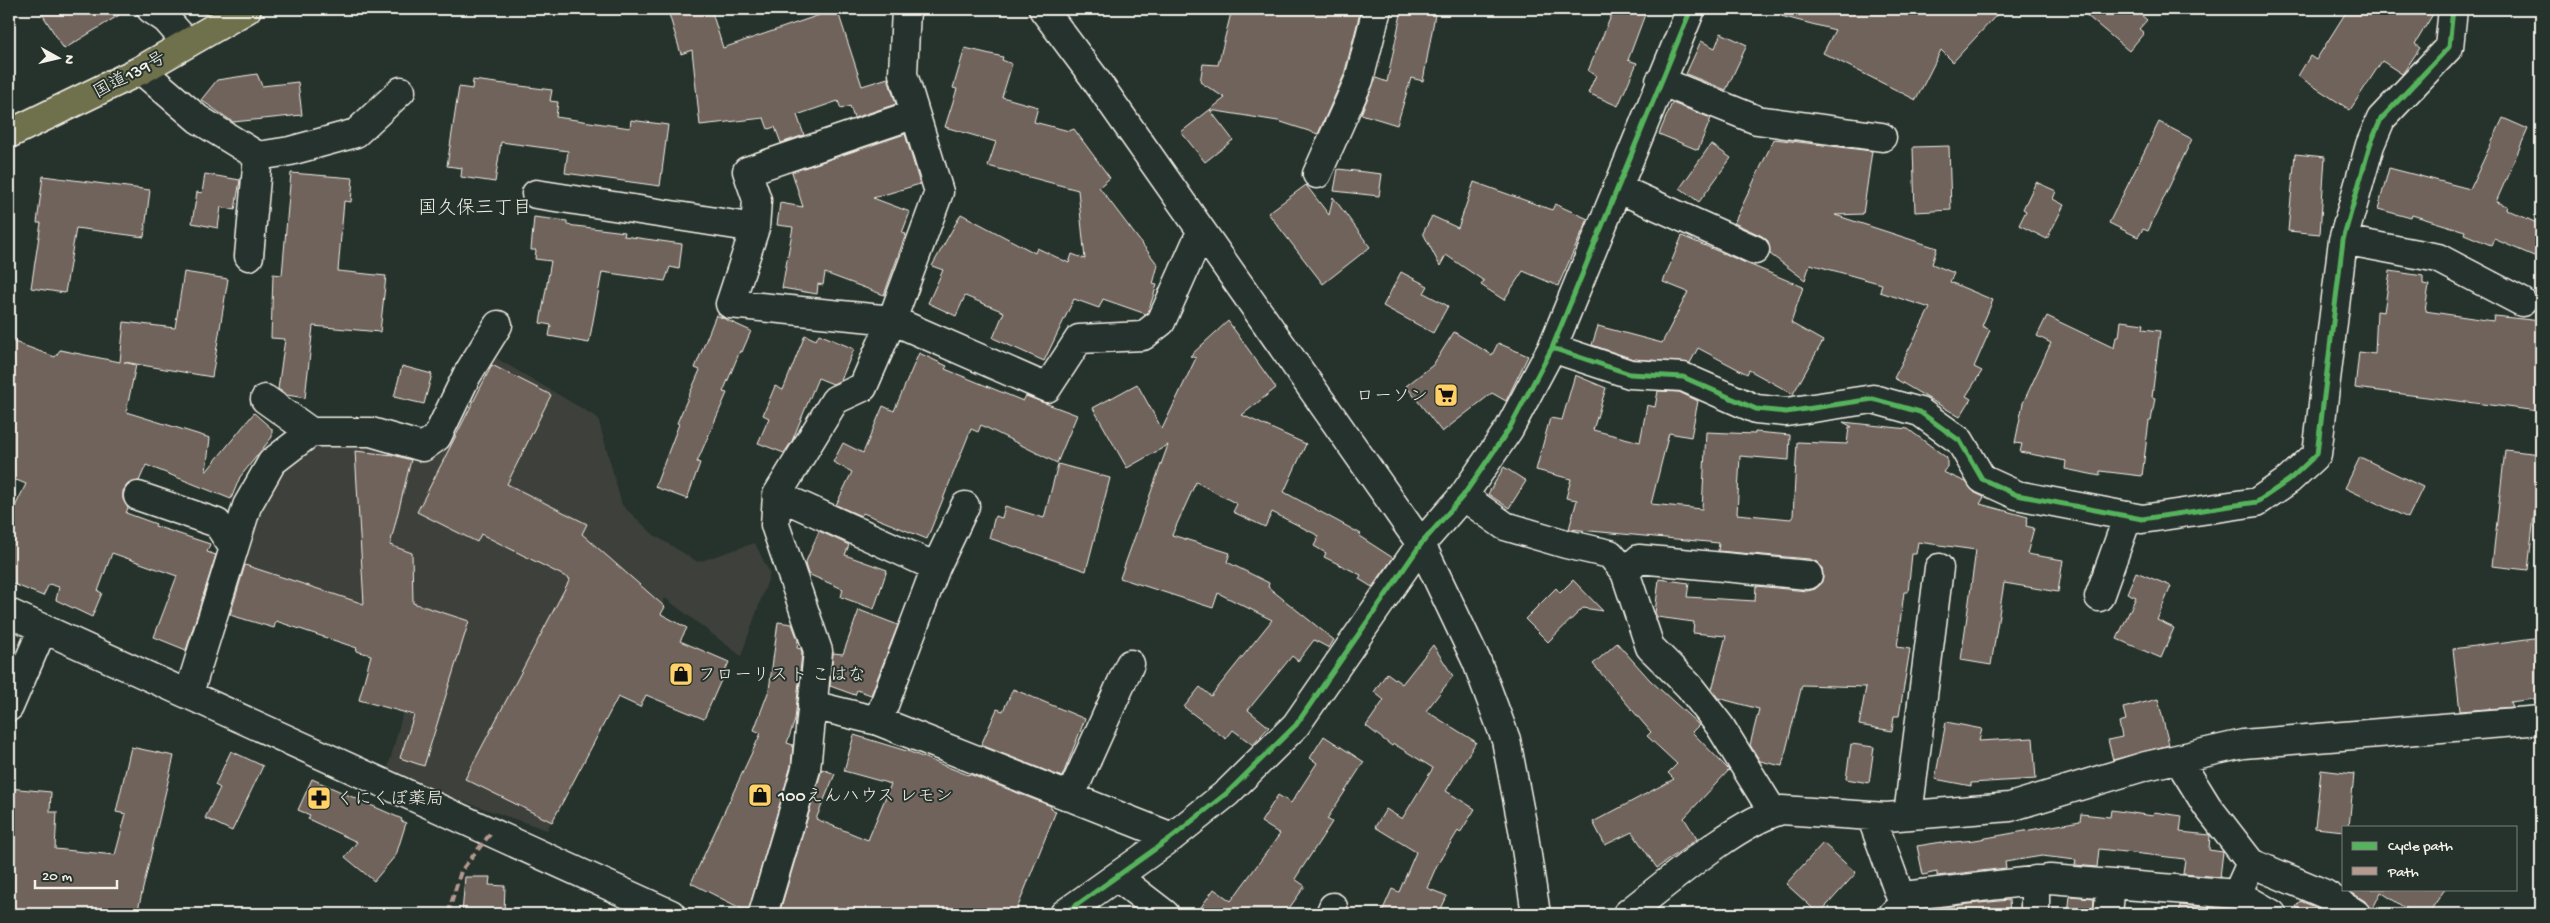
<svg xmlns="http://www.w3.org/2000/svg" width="2550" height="923" font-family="'Gochi Hand','Klee One',sans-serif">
  <rect width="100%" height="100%" fill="#26332d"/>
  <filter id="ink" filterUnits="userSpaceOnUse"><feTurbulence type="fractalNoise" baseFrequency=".02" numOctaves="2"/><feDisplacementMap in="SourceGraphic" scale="10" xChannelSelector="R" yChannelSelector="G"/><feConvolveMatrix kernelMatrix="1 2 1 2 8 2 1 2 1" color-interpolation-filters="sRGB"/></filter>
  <g filter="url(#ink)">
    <path fill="#3c413b" d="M484 351 598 418 622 505 654 535 698 562 755 543 770 574 741 656 665 598 547 830 432 791 388 768 426 626 226 569 254 497 312 437 424 451Z"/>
    <path fill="#6f635b" stroke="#f4f1e8" d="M39 9H129L64 49Z
      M685 9H711L723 48 837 9 862 86 888 78 896 104 854 118 850 106 841 109 838 101 797 115 804 135 781 143 775 127 768 129 764 118 700 125 692 50 681 54 669 14Z
      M1232 9H1361L1344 75 1318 134 1278 121 1210 110 1233 140 1205 162 1181 132 1225 98 1200 82 1203 64 1218 65Z
      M1402 9H1436L1423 81 1411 78 1397 125 1361 114 1376 78 1387 82Z
      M1614 9H1647L1628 60 1637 63 1618 106 1588 93 1596 75 1588 71Z
      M1782 9H2002L1953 62 1941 50 1916 100 1823 53 1835 30 1781 16Z
      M2079 9H2134L2147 20 2139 29 2144 33 2129 51Z
      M2348 9H2436L2415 44 2420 48 2403 73 2402 74 2382 61 2350 110 2298 76 2310 56 2316 60Z
      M1721 33 1747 45 1726 90 1686 74 1701 41 1715 48Z
      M965 48 1003 57 1002 60 1012 64 1002 97 1038 107 1034 122 1069 131 1074 129 1110 178 1099 187 1158 265 1153 284 1157 285 1148 312 1146 314 1103 299 1099 308 1074 299 1044 361 993 338 1004 312 965 296 956 316 928 303 943 270 932 266 961 214 1035 253 1037 248 1069 263 1072 254 1085 259 1078 190 988 166 996 142 945 127 957 89 953 88Z
      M257 74 262 86 298 82 302 115 233 122 201 100 217 80Z
      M473 80 552 90 550 101 558 102 556 117 630 128 631 120 668 125 660 186 565 173 568 151 501 142 495 182 461 177 462 168 447 166 459 87 472 89Z
      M1672 103 1711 118 1698 150 1659 134Z
      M2503 118 2528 129 2496 202 2507 206 2506 209 2541 225V259L2494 239 2491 245 2464 234 2465 231 2412 215 2411 218 2378 209 2389 168 2470 189Z
      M2159 122 2192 139 2148 231 2143 229 2138 237 2109 223Z
      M905 134 920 184 873 198 910 212 902 233 906 234 884 295 825 273 823 285 818 284 817 294 782 288 793 227 777 225 780 203 803 207 792 172Z
      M1774 139 1872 151 1863 214 1835 215 1937 248 1932 264 1954 273 1950 282 1993 300 1982 326 1990 330 1974 367 1982 371 1966 396 1971 399 1960 417 1894 378 1930 308 1880 292 1882 284 1810 264 1805 280 1770 254 1768 241 1762 236 1734 223Z
      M1711 144 1731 158 1699 202 1680 188Z
      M1949 146 1951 210 1915 212 1913 147Z
      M2295 154 2325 157 2320 234 2288 231Z
      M1338 169 1382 174 1379 196 1334 191Z
      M291 173 353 178 351 202 344 201 338 271 386 276 380 332 313 326 305 398 287 395 278 389 285 339 271 338 273 274 282 275Z
      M205 174 240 180 235 210 221 207 218 228 192 223 197 192 202 193Z
      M43 176 150 190 144 237 76 228 65 293 31 288 41 223H37Z
      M1474 182 1552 210 1555 204 1588 219 1558 286 1523 271 1504 300 1481 285 1484 281 1446 255 1440 266 1423 233 1432 216 1458 228Z
      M2036 182 2056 191 2053 199 2064 205 2047 239 2019 225 2026 211 2023 209Z
      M1306 185 1329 215 1333 197 1370 247 1323 284 1268 213Z
      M534 217 567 221V225L625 232 624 236 682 244 679 269 670 267 665 281 602 272 589 343 549 336 551 325 540 323 551 261 535 259 536 250H531Z
      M1682 236 1803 287 1791 323 1823 341 1793 394 1749 370 1747 374 1698 348 1690 363 1633 359 1592 345 1598 326 1662 343 1688 292 1663 282Z
      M2390 271 2423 276V284L2429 285 2425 311 2493 321 2494 316 2541 321V384L2538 411 2355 388 2359 352 2375 354 2377 311 2384 312Z
      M184 272 228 279 212 377 124 362 136 365 126 412 210 438 206 472 254 413 272 429V437L240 477 231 499 146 465 139 481 128 484 123 491V499L128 508 126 513 156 524 155 526 210 544 207 552 216 555 186 650 154 637 177 576 112 553 98 591 102 593 92 617 56 600 59 587 49 584 43 596 9 582V519L26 484 9 477V340L55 357 60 350 120 362 124 322 175 328Z
      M1401 272 1428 286 1424 293 1448 306 1433 333 1383 306Z
      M716 315 751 331 742 352 740 351 723 392 727 393 697 462 700 463 687 499 655 487 679 424 677 423 700 370 695 368Z
      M2047 316 2114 348 2116 337H2119L2121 321 2144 324 2143 329 2160 331 2152 397 2155 398 2151 421H2149L2142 476 2100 471V476L2065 469 2066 461 2020 452 2022 444 2015 443 2023 403 2051 343 2037 336Z
      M1228 321 1276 388 1242 415 1306 444 1284 492 1361 534 1359 536 1393 558 1372 587 1359 579 1361 575 1324 557 1326 553 1314 546 1319 536 1272 512 1265 527 1233 512 1237 504 1196 482 1172 535 1230 553 1227 562 1269 583 1268 587 1334 640 1329 648 1314 640 1298 661 1292 656 1248 710 1269 727 1253 745 1233 730 1226 739 1184 707 1200 687 1211 696 1272 620 1218 593 1213 608 1120 578 1168 445 1127 468 1093 408 1137 384 1162 429 1196 358 1190 356Z
      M1454 332 1492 355 1498 343 1528 356 1506 401 1492 393 1442 432 1406 386 1433 365Z
      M819 334 854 349 841 380 833 384 818 378 792 441 784 453 758 443 769 418 763 415 775 386 783 390 805 335 816 340Z
      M919 353 947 366 945 369 1023 401 1026 396 1077 415 1057 463 981 425 978 432 971 429 927 539 863 513 861 516 836 505 852 472 833 462 843 443 863 453 883 406 894 411Z
      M492 365 551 395 507 484 587 524 582 534 665 607 661 614 687 628 680 641 729 662 704 719 646 695 640 707 618 697 552 822 465 779 570 579 481 534 477 542 417 512Z
      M402 366 432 374 424 404 394 397Z
      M1575 375 1606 388 1593 430 1640 442 1647 405 1655 407 1658 391 1679 392 1698 401 1691 437 1669 433 1651 504 1702 509 1706 432 1755 434V432L1790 435 1789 460 1740 456 1737 514 1791 519 1793 516 1797 442 1847 444 1849 427H1852L1843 422 1908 429 1947 458V467L1943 472 1966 482 1975 493 1984 497 1980 504 2028 517 2026 526 2034 528 2027 554 2063 560 2058 592 2004 583 1991 665 1961 660 1976 550 1918 542 1916 554H1912L1908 592H1904L1897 647 1910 649 1899 716H1894L1892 731 1859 725 1866 687 1802 685 1782 766 1760 761 1750 745 1759 709 1718 698 1712 690 1726 636 1693 633 1694 622 1657 617 1655 613 1659 579 1689 583 1687 597 1755 601 1756 586 1807 591 1815 589 1821 584 1823 577 1822 568 1817 562 1809 559 1718 551 1719 543 1569 529 1577 500 1566 498 1571 479 1536 470 1550 418 1562 420Z
      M2505 450 2541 454 2528 570 2492 566Z
      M355 451 393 455 411 460 390 545 412 553 413 603 469 621 424 766 400 758 414 715 359 700 371 655 356 651 357 648 276 621 274 628 230 615 245 565 364 604Z
      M2360 457 2423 487 2408 518 2345 488Z
      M1058 464 1110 478 1086 571 989 538 995 516 1002 518 1005 506 1044 518Z
      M1504 467 1526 481 1509 508 1488 494Z
      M819 531 849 545 845 555 887 570 874 609 841 597 843 589 808 574 805 564Z
      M2136 572 2171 586 2157 620 2174 628 2161 658 2117 639 2136 597 2127 593Z
      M1573 580 1603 611 1583 608 1548 642 1525 619 1556 588 1560 593Z
      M859 610 898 625 871 695 857 690 855 695 830 686 833 653 843 654Z
      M778 622 792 624 798 640 797 648 801 649 802 653 795 720 787 743 793 745 791 766 748 912 691 883 761 733 754 730 769 690Z
      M2541 637V698L2510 702 2512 707 2460 711 2453 649Z
      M1617 643 1650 680 1699 725 1692 732 1729 770 1684 818 1697 839 1657 868 1632 832 1605 845 1593 822 1674 779 1668 773 1677 764 1647 736 1651 732 1593 664Z
      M1433 645 1453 676 1426 711 1476 742 1446 791 1475 809 1460 833 1458 831 1437 865 1427 888 1447 896 1441 909 1451 914H1381L1392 889 1399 892 1416 852 1375 827 1386 809 1402 819 1433 768 1394 744 1392 746 1366 726 1384 700 1374 692 1387 673 1402 684Z
      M1013 689 1085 719 1062 777 981 745 997 709 1003 711Z
      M2158 699 2169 745 2113 760 2108 740 2122 737 2119 722 2126 720 2123 708Z
      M1946 722 1982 729 1979 741 2033 738 2036 779 1971 783V786L1935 779Z
      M854 735 910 752 968 775 969 774 1051 806V809L1056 811 1015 914H779L822 769 835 774 816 819 868 840 891 784 844 771Z
      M1324 736 1364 762 1327 819 1332 822 1295 879 1305 886 1285 914H1196L1214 889 1231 901 1280 834 1261 822 1278 795 1291 803 1317 763 1310 758Z
      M1851 744 1874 747 1869 783 1846 779Z
      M131 747 174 756 137 914H46L9 910V788L51 792 50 812H57L55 849 115 855 126 814 116 812Z
      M231 751 263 766 232 831 205 818 220 788 215 785Z
      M2321 770 2354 774 2349 827H2344V831L2315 828Z
      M312 779 402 819 401 821 406 823 396 855 374 881 345 857 357 842 308 819 310 815 298 810Z
      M2111 810 2153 816 2154 812 2182 816 2180 832 2210 835 2209 850 2223 852 2220 877 2183 874 2185 859 2099 849 2097 867 2075 865 2076 860 2042 856 2005 862 2006 868 1937 876V872L1923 875 1917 846 1942 842 1943 843 1975 840 2080 821 2081 814 2110 817Z
      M1823 843 1856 873 1819 914 1786 884Z
      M465 877H490L489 885 505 886 504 914H462Z
      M2346 889H2445L2428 914H2414L2381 892 2371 912 2365 901Z
      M2070 896 2094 898 2093 914H2068Z
      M2009 900 2010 914H1942L1941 907Z
      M2300 901 2318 908 2328 914H2308L2296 907Z
      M2180 905 2216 908 2215 914H2179Z"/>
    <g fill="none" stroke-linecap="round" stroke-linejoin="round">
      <g stroke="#f4f1e8" stroke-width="31">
        <path id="minor" d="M151 9 166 19 187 43
          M906 9 903 74 939 192 892 320 863 387 835 400 777 495 936 567
          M1043 9 1093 76 1421 544 1477 662 1506 740 1523 829 1536 914
          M141 70 198 119 258 156
          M1660 81 1757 120 1882 137
          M915 114 747 171 757 200 755 228 730 304 892 320 1047 388 1079 339 1143 336 1161 322 1201 232
          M1317 174 1359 80 1377 9
          M1617 188 1755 250
          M536 194 755 228
          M2343 240 2438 258 2522 302
          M249 256 258 156 290 151 356 133 401 91
          M1552 348 1630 374 1683 377 1756 409 1786 412 1873 399 1920 412 1960 441 1982 479 2017 495 2142 519 2257 502 2289 480 2317 454 2343 240 2370 145 2381 119 2449 47 2453 9
          M265 399 311 432
          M138 496 217 523 233 547
          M1463 496 1505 526 1566 544 1610 554 1625 572 1650 647 1689 686 1720 726 1773 812
          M1625 572 1639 559 1808 575
          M2099 597 2128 516
          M9 613 671 914
          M189 693 247 506 272 462 311 432H371L423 447 437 437 467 375 498 325
          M812 705 878 721 1172 837
          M9 707 43 628
          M878 721 936 567 965 506
          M2178 759 2207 806 2251 863 2237 894
          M1070 797 1130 664
          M1908 815 1939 568
          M1871 816 1903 904
          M2251 863 2325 894 2356 914
          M1117 877 1165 914
          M763 914 806 769 818 651 775 525 777 495
          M1064 914 1172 837 1227 793 1296 725 1421 544 1463 496 1509 429 1552 348 1691 9
          M1330 914 1333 907
          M1627 914C1666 884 1736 822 1782 810L1886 817 2010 807 2146 766 2243 744 2541 720
          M1893 914 1912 895 2050 879 2237 894 2272 914
          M2035 914V880
          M2108 914 2111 884"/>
      </g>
      <g stroke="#f4f1e8" stroke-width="31">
        <path id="highway" d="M9 134 141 70 247 9"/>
      </g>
      <use href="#minor" stroke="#26332d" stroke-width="28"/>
      <use href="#highway" stroke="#6e714b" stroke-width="28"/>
      <path stroke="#b69a8f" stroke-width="4" stroke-dasharray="8 4" stroke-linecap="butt" d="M448 914 461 871 491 833"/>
      <g stroke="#26332d" stroke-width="8">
        <path id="cycleway" d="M1552 348 1630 374 1683 377 1756 409 1786 412 1873 399 1920 412 1960 441 1982 479 2017 495 2142 519 2257 502 2289 480 2317 454 2343 240 2370 145 2381 119 2449 47 2453 9
          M1064 914 1172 837 1227 793 1296 725 1421 544 1463 496 1509 429 1552 348 1691 9"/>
      </g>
      <use href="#cycleway" stroke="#56b35d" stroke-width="5"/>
    </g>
  </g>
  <defs>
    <g id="supermarket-square" transform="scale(1.25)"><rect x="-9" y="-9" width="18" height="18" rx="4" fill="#ffd166" stroke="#26332d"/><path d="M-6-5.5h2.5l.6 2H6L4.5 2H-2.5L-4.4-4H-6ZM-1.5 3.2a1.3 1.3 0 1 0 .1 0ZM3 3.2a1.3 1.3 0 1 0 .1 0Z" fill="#111"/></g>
    <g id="shop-square" transform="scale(1.25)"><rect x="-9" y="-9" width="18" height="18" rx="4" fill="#ffd166" stroke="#26332d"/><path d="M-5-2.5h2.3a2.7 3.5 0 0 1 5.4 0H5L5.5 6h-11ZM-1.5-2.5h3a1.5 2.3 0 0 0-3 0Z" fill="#111"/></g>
    <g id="pharmacy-square" transform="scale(1.25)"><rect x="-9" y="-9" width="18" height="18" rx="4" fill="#ffd166" stroke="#26332d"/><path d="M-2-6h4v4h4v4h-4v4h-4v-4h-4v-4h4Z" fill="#111"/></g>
  </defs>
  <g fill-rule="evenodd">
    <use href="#supermarket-square" x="1446" y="395"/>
    <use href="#shop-square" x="681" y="674"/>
    <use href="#shop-square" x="760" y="795"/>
    <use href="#pharmacy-square" x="319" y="798"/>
  </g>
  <g text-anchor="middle" stroke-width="4" stroke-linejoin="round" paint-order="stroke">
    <g font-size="18" fill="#f4f1e8" stroke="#26332d">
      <text transform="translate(129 74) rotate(-28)" y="6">国道139号</text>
    </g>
    <g font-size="18" fill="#f4f1e8" stroke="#26332d" text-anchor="start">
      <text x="1428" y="401" text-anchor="end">ローソン</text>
      <text x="698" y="680">フローリスト こはな</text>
      <text x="778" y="801">100えんハウス レモン</text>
      <text x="336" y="804">くにくぼ薬局</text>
    </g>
    <g font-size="19" fill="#f4f1e8" stroke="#26332d">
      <text x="475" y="213">国久保三丁目</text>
    </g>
  </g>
  <rect width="2550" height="923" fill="none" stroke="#26332d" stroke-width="30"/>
  <rect x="15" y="15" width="2520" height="893" fill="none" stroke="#f4f1e8" stroke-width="2" filter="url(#ink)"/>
  <rect x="2342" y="826" width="175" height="65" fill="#26332d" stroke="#787f78"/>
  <rect x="2352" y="842" width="25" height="8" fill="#56b35d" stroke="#787f78"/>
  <text x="2388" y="850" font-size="15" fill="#f4f1e8">Cycle path</text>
  <rect x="2352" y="867" width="25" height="8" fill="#b69a8f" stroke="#787f78"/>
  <text x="2388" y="876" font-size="15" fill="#f4f1e8">Path</text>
  <g transform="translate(58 58) rotate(98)" stroke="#26332d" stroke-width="4" paint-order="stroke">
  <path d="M0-4L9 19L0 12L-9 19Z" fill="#f4f1e8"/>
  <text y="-8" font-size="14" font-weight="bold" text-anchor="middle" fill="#f4f1e8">N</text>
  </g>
  <path d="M35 880v8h82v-8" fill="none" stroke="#f4f1e8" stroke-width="2.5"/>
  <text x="42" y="880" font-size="15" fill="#f4f1e8" stroke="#26332d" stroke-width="4" paint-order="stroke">20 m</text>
</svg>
